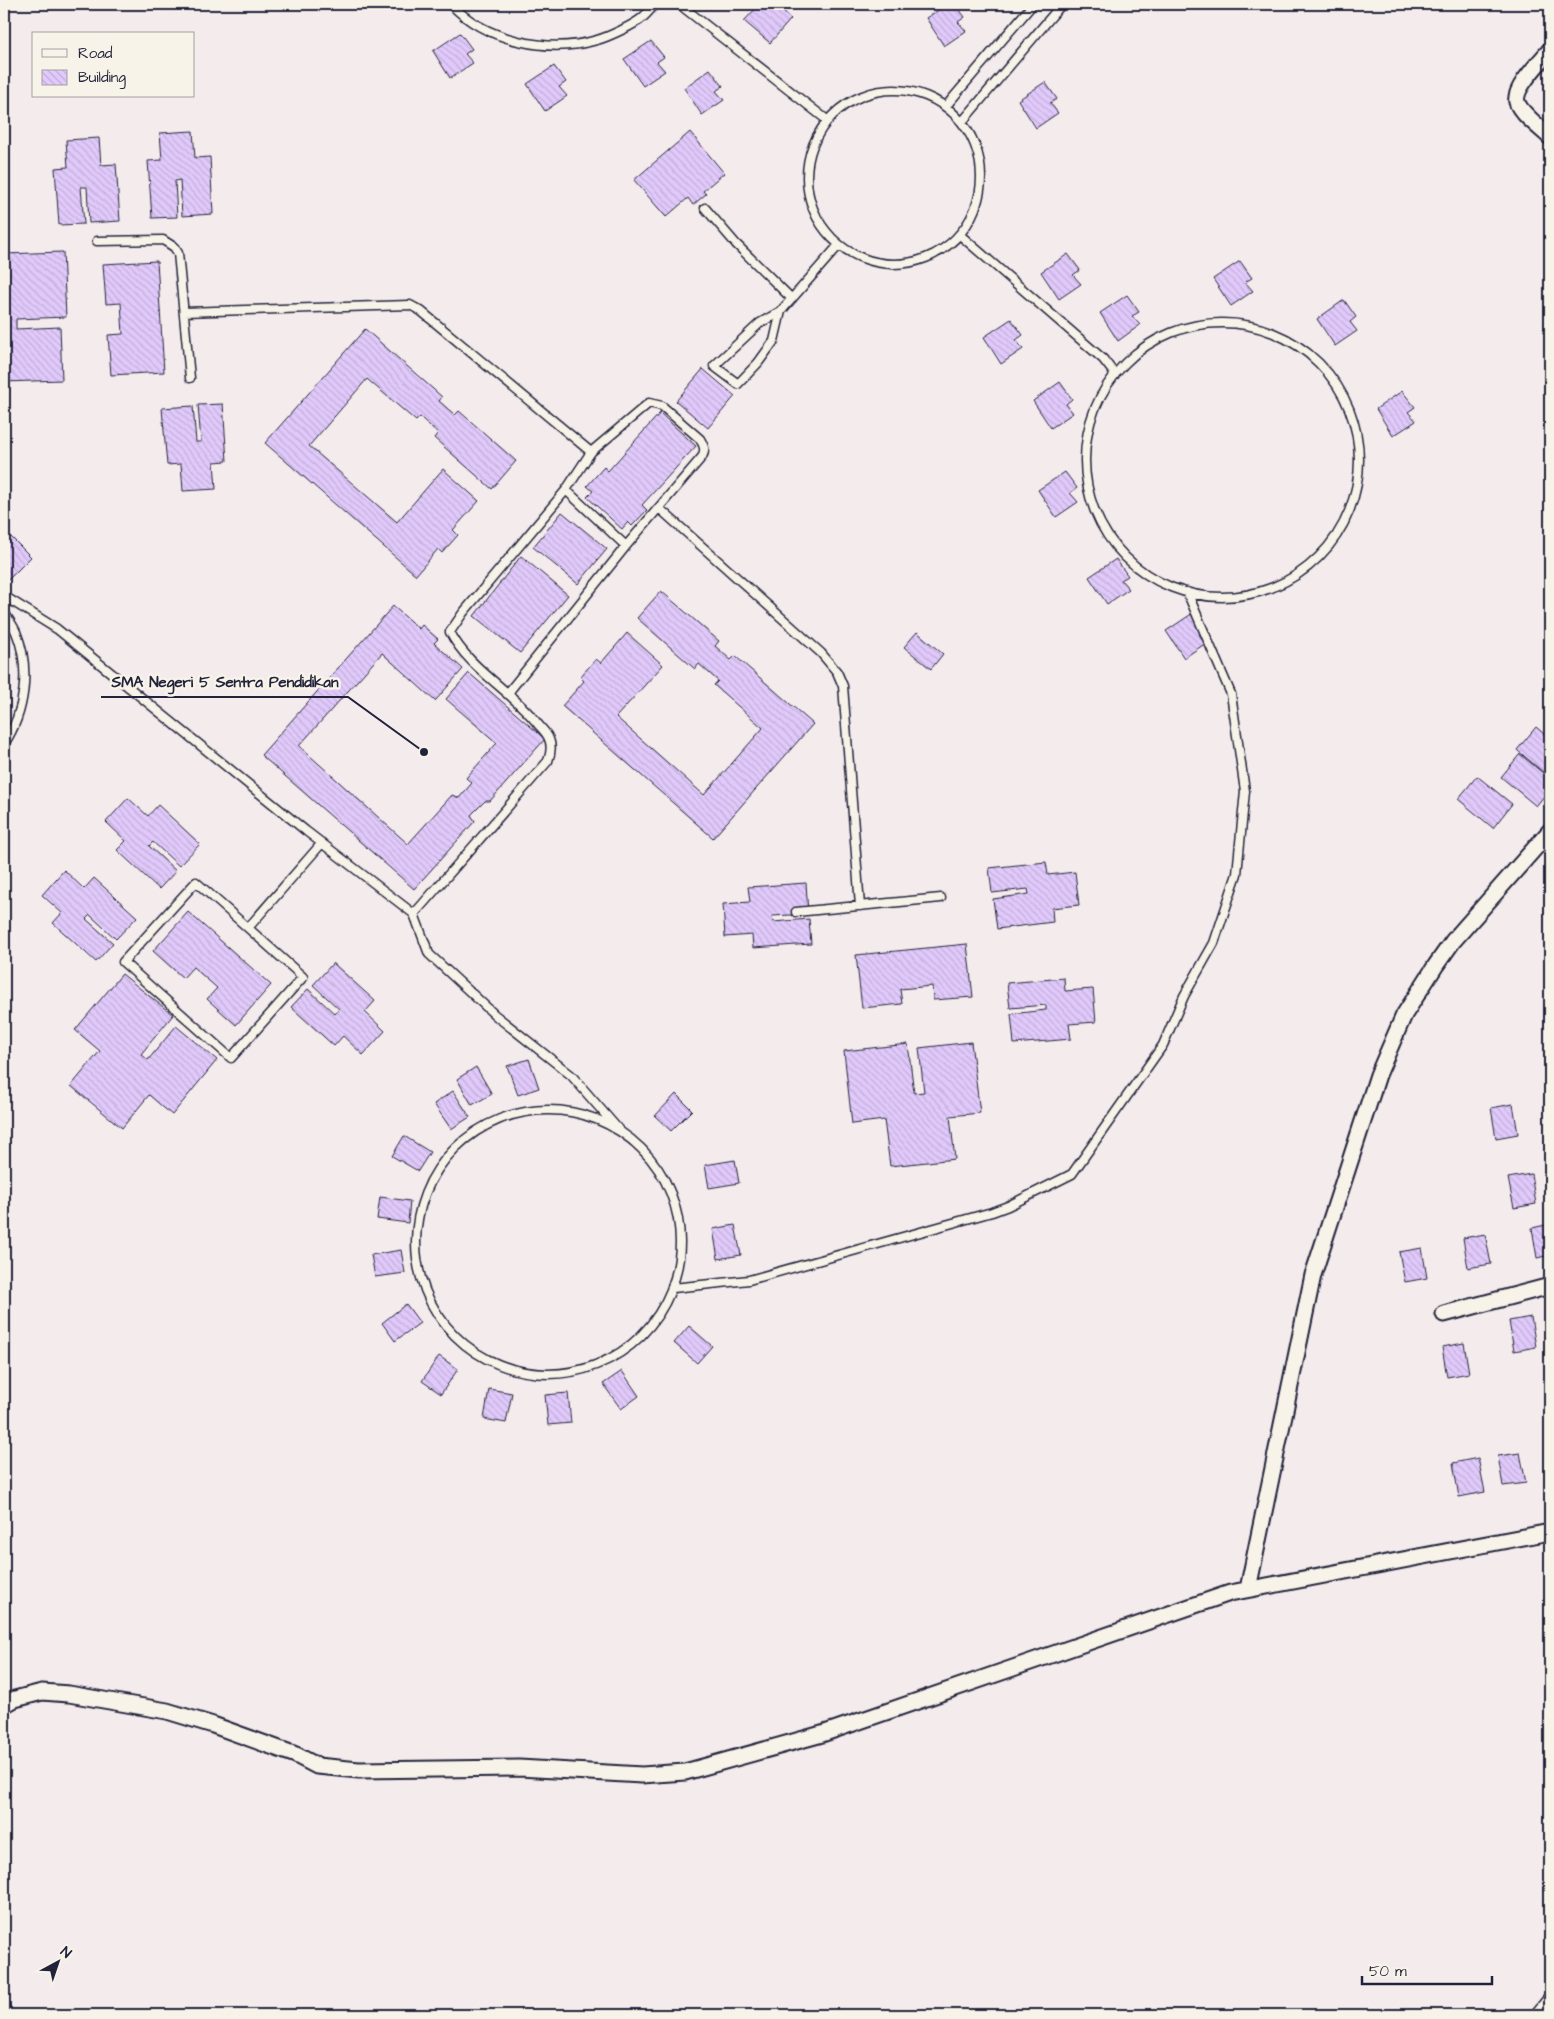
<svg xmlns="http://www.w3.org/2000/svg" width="1554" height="2019" font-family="'Architects Daughter',sans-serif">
  <defs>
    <pattern id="building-back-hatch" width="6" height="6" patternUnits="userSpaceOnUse" patternTransform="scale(1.25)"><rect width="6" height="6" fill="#e1cafb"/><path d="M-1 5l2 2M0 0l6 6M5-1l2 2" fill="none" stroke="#c1add8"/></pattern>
  </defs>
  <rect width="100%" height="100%" fill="#f3ebec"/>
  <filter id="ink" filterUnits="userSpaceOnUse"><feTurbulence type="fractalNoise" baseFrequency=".02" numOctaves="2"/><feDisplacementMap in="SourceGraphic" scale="10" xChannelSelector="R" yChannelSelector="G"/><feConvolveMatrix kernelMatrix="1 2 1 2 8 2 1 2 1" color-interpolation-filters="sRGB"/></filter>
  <g filter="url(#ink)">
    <path fill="url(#building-back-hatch)" stroke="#22223b" d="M770 4H774L791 19 770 43 744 21 759 5 765 10Z
      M948 4H955L965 17 958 22 966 31 944 46 926 18Z
      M460 33 472 49 465 54 473 63 450 78 433 51Z
      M651 41 664 57 657 62 665 71 643 86 624 59Z
      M554 66 566 82 559 87 567 96 545 111 527 84Z
      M710 69 723 86 716 91 724 100 702 115 684 88Z
      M1045 82 1057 99 1050 103 1058 113 1036 128 1018 100Z
      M193 131 195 158 210 157 213 214 182 216 180 180 175 181 177 217 152 218 148 161 162 160 160 133Z
      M690 132 724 173 703 191 706 194 693 205 688 198 666 217 634 180Z
      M99 138 101 165 116 164 120 221 89 223 87 187H81L84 224 59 225 55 168 68 167 66 140Z
      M63 252 66 317 16 319V329L60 327 62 380 4 382V254Z
      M1068 254 1080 270 1073 275 1081 284 1059 299 1041 272Z
      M157 261 164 372 111 375 108 335 123 334 121 303 106 304 103 264Z
      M1240 261 1252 278 1245 282 1253 291 1231 306 1213 279Z
      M1127 295 1139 312 1132 316 1140 325 1118 341 1100 313Z
      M1344 300 1356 317 1350 322 1357 331 1335 346 1317 319Z
      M1011 319 1023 335 1016 340 1023 349 1001 364 984 337Z
      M365 329 442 397 439 401 455 415 459 411 516 461 492 489 434 438 438 433 420 417 416 421 367 379 309 446 397 522 443 469 479 501 453 530 458 535 442 553 438 549 416 575 265 443Z
      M703 369 735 396 708 428 676 401Z
      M1060 382 1072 399 1066 404 1073 413 1051 428 1033 401Z
      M1402 391 1415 407 1408 412 1416 421 1393 436 1376 409Z
      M223 404 227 461 214 462 216 489 183 491 181 464 167 465 162 408 193 406 196 442H201L198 405Z
      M660 413 696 446 642 505 647 510 632 526 628 522 622 529 587 497 593 491 587 486 604 467 608 471Z
      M1065 472 1077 488 1070 493 1078 502 1056 517 1038 490Z
      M562 512 607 549 578 584 533 547Z
      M8 534 31 557 8 580 4 576V539Z
      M521 556 568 595 520 653 474 616Z
      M1116 559 1128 576 1121 580 1129 589 1107 604 1089 577Z
      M661 591 719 641 715 646 731 660 735 656 813 724 713 838 562 706 584 681 580 677 596 659 601 663 627 633 663 665 616 717 704 795 763 728 714 685 718 681 699 664 695 669 637 618Z
      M393 606 419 629 422 625 438 639 434 643 463 669 435 701 382 653 299 746 408 844 452 795 459 798 472 783 466 778 497 743 446 699 469 673 545 739 490 801H485L471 815 475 821 414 889 261 755Z
      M1193 613 1205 629 1199 634 1206 643 1184 658 1166 631Z
      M917 632 943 654 931 669 904 647Z
      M1536 727 1550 739V778L1517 750Z
      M1520 754 1550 779V789L1536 806 1501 777Z
      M1477 776 1512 804 1493 828 1458 799Z
      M128 798 148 816 158 805 200 844 179 866 153 842 149 846 176 871 159 889 117 850 126 841 106 822Z
      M1046 862 1048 875 1075 872 1079 905 1052 908 1053 922 997 929 993 899 1029 894 1028 889 992 893 989 868Z
      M64 870 84 889 94 878 137 917 116 939 90 915 86 919 113 943 96 962 53 923 62 913 42 895Z
      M806 883 808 914 772 916 773 922 809 919 811 944 753 948 752 935 725 937 723 904 750 902 748 887Z
      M188 912 271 985 236 1025 207 999 217 988 193 967 183 978 153 951Z
      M967 944 973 997 933 1000 932 986 900 989 902 1004 862 1008 856 955Z
      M333 963 375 1001 365 1012 385 1031 363 1055 343 1036 334 1046 291 1007 308 989 335 1014 339 1009 313 985Z
      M122 974 173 1015 141 1054 148 1060 176 1026 217 1060 172 1115 149 1095 122 1128 71 1086 100 1051 75 1030Z
      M1064 978 1065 991 1093 989 1096 1022 1069 1024 1071 1039 1014 1044 1011 1014 1046 1010V1005L1010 1008 1007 983Z
      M971 1042 980 1113 950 1116 955 1159 890 1166 884 1120 852 1124 844 1051 908 1044 914 1093 924 1092 919 1048Z
      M529 1059 539 1088 518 1095 507 1066Z
      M476 1067 492 1094 472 1105 457 1079Z
      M453 1091 470 1117 451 1129 434 1104Z
      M676 1094 692 1110 671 1131 655 1116Z
      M1513 1104 1518 1134 1496 1138 1491 1108Z
      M404 1136 430 1152 418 1171 392 1156Z
      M735 1160 739 1183 709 1188 705 1165Z
      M1531 1174 1536 1204 1514 1208 1508 1178Z
      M380 1197 410 1201 408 1223 377 1219Z
      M1550 1224V1255L1537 1258 1532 1228Z
      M735 1225 741 1255 718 1259 713 1229Z
      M1485 1234 1491 1264 1468 1268 1463 1238Z
      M1422 1248 1427 1278 1405 1282 1399 1252Z
      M401 1250 405 1273 375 1277 371 1255Z
      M406 1304 420 1323 395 1341 382 1323Z
      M1531 1317 1536 1347 1514 1351 1509 1321Z
      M689 1326 712 1346 697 1363 674 1343Z
      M1464 1343 1469 1373 1447 1377 1442 1347Z
      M439 1356 458 1369 441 1394 422 1381Z
      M622 1371 639 1396 621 1409 603 1384Z
      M489 1389 512 1393 506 1423 484 1419Z
      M568 1393 571 1423 548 1425 545 1395Z
      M1520 1453 1526 1483 1503 1486 1498 1456Z
      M1478 1458 1485 1492 1459 1497 1453 1463Z"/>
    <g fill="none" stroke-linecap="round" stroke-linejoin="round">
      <g stroke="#22223b" stroke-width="11">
        <path id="service" d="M451 4C485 41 549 54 597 40 608 37 634 25 642 18 647 14 651 8 656 4
          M679 4 827 120
          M807 177a87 87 0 1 1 174 0a87 87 0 1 1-174 0Z
          M946 106 1033 4
          M962 122 1062 4
          M705 208 736 244 792 299
          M960 235 1103 359 1114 373
          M97 241 163 240 174 247 178 253 190 378
          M781 311 760 323 714 366 738 384 758 363 774 341 781 311 839 245
          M184 312 410 305 421 311 591 452
          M1085 460a137 137 0 1 1 274 0a137 137 0 1 1-274 0Z
          M566 490 626 546
          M659 508 821 653 837 672 843 686 860 906
          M4 596 57 629 306 831 414 914 429 954 495 1015 571 1075 618 1129
          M4 612C8 619 13 625 16 632 31 668 25 713 4 744
          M796 912 941 898
          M414 914 548 761C551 753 552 746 549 739 547 733 541 728 537 723 512 691 468 668 450 632L463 613 566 490 591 452 649 403 662 406 700 439C704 446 706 450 702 457L626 546 507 694
          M248 928 196 882 123 962 231 1058 303 977 248 928 322 843
          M416 1242a132 132 0 1 1 264 0a132 132 0 1 1-264 0Z
          M673 1288 749 1280 992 1212 1008 1206 1072 1174 1163 1045 1184 996 1214 943 1237 874 1245 791 1231 694 1187 592"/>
      </g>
      <g stroke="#22223b" stroke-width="19">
        <path id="minor" d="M1550 50C1542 60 1513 88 1517 102 1520 113 1542 129 1550 137
          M1444 1314 1550 1286
          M1248 1589 1313 1275 1378 1075 1404 1015 1436 965 1453 941 1550 831
          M4 1705 15 1699 42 1692 69 1694 167 1711 213 1725 296 1755 317 1766 359 1770 519 1768 642 1775 685 1772 822 1734 1230 1593 1550 1532"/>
      </g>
      <g stroke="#22223b" stroke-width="22">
        <path id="tertiary" d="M1541 2015 1550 2004"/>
      </g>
      <use href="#service" stroke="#f7f3e8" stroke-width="8"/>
      <use href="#minor" stroke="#f7f3e8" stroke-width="15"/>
      <use href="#tertiary" stroke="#f7f3e8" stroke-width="19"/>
    </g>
  </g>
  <path fill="none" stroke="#22223b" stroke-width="2" d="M424 752L348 697H101"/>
  <circle fill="#22223b" stroke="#f7f3e8" stroke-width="2" cx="424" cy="752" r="5"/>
  <g font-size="15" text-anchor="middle" font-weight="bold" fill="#22223b" stroke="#f7f3e8" stroke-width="5" stroke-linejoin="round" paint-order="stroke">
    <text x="225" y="687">SMA Negeri 5 Sentra Pendidikan</text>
  </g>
  <rect width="1554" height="2019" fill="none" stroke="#f7f3e8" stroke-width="20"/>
  <rect x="10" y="10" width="1534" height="1999" fill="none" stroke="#22223b" stroke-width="2" filter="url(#ink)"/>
  <rect x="32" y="32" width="162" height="65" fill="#f7f3e8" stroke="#a29fa3"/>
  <rect x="42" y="49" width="25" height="8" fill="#f7f3e8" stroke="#a29fa3"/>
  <text x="78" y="58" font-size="15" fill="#22223b">Road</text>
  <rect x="42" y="70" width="25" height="15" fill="url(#building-back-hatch)" stroke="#a29fa3"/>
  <text x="78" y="82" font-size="15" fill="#22223b">Building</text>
  <g transform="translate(58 1962) rotate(40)" stroke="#f7f3e8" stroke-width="4" paint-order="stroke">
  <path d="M0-4L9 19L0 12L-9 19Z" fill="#22223b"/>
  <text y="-8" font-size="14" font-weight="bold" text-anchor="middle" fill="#22223b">N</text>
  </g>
  <path d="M1362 1976v8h130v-8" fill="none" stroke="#22223b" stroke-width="2.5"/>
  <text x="1369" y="1976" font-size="15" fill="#22223b" stroke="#f7f3e8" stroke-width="4" paint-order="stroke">50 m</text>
</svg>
